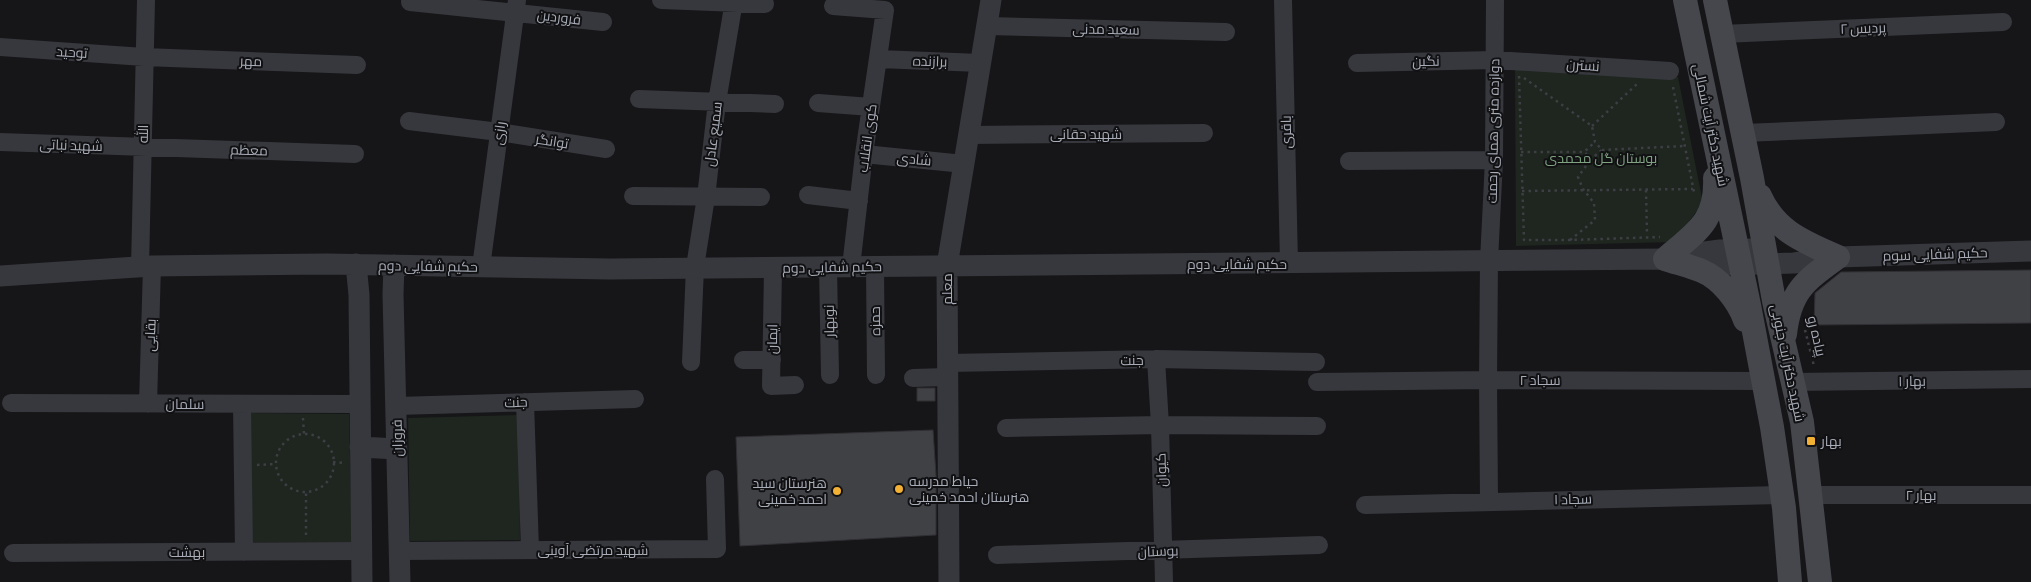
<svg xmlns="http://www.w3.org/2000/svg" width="2031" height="582" font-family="'Source Sans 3',Cairo,sans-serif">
  <rect width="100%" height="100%" fill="#161618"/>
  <path fill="#1e261f" d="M1515 69 1678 77 1703 203 1673 242 1516 246Z
    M249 413 349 414 352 542H251Z
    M519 415 520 540 410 541 408 418Z"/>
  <path fill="#404145" stroke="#303034" d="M2031 270V323L1814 325 1815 293 1841 272Z
    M917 388H935V401H917Z
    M933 430 936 475V535L740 546 736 437Z"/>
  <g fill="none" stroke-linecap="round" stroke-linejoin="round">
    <path stroke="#3d3f44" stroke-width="2.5" stroke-dasharray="2.5 4" stroke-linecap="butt" d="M1519 76 1524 240H1570L1660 237
      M1524 78 1592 126 1595 142 1602 150 1591 159 1584 152 1595 142
      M1673 87 1694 192
      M1592 126 1637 84
      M1602 150 1684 146
      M1521 152H1584
      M1646 190 1647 234
      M1522 191 1693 189
      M1570 240 1595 220 1594 203 1583 189 1578 177 1591 159
      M1805 330 1814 366
      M303 418 304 434
      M276 463a29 29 0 1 1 58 0a29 29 0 1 1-58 0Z
      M333 462 344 463
      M257 465 276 464
      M306 535V492"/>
    <path stroke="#37383d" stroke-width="18" d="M661 0 765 4
      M1283 0 1289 263
      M410 2 603 22
      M833 6 885 10 864 154 851 267
      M987 26 1226 32
      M1722 34 2003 22
      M0 47 144 57 357 65
      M879 59 980 63
      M1357 63 1495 60 1670 71
      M639 99 775 104
      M818 103 871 107
      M409 121 499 132 606 149
      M1744 133 1996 122
      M968 135 1204 133
      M0 142 355 154
      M864 154 964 164
      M1349 161 1494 160
      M808 195 859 201
      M633 196 761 197
      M481 267 517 0
      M828 267 830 375
      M875 267 876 375
      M140 268 146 0
      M773 268 771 386 795 385
      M1156 359 1160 425 1164 582
      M743 360H772
      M691 362 695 267 706 197 717 102 734 1
      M947 363 1156 359 1316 362
      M913 378 947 377
      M1317 382 1488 380 1763 381
      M1793 382 2031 379
      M525 402 530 550
      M11 403 359 404
      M148 404 152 266
      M242 404 244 552
      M396 406 635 399
      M1006 428 1160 425 1317 426
      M1811 495H2031
      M1489 501 1488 380 1489 261 1494 160 1495 0
      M1365 505 1782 495
      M399 551 717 549 715 479
      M13 553 361 551
      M997 555 1319 545"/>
    <path stroke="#37383d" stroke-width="21" d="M1690 254 1720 250 1754 249
      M356 264 359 295 362 582
      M394 265 393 294 400 582
      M0 276 152 266 326 264 610 269 1665 259 1722 265 1794 263 1838 257 2031 251
      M360 447 397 449
      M949 582 947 266 991 0"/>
    <path stroke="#45474d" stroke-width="24" d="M1685 0 1749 305 1772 427 1784 508 1790 582
      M1715 0 1752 178 1774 301 1802 422 1820 582
      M1715 178C1717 221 1696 232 1665 259 1677 263 1690 266 1702 271 1721 279 1738 301 1745 320
      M1760 196C1776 232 1805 242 1838 257
      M1785 334C1790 291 1805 281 1838 257"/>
  </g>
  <g fill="#f2b134" stroke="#111113" stroke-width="2">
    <rect x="1806" y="436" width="10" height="10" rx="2.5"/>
    <circle cx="899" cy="489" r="5"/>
    <circle cx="837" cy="491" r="5"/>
  </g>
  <g text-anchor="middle" stroke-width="4" stroke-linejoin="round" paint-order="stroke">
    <g font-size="14" fill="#a8adb8" stroke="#111113">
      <text transform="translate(559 17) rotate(7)" y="5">فروردین</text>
      <text transform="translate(1863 28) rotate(-2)" y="5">پردیس ۲</text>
      <text transform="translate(1106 29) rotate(1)" y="5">سعید مدنی</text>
      <text transform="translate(72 52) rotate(4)" y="5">توحید</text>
      <text transform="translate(251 61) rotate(2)" y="5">مهر</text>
      <text transform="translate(930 61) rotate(2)" y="5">برازنده</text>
      <text transform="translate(1426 61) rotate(-1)" y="5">نگین</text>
      <text transform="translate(1583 65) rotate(4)" y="5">نسترن</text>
      <text transform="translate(1711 125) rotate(78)" y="5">شهید دکتر آیت شمالی</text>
      <text transform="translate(1493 131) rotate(-89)" y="5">دوازده متری همای رحمت</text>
      <text transform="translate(1286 132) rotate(-91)" y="5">باقری</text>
      <text transform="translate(499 133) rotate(-82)" y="5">رازی</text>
      <text transform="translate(143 134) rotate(-89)" y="5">الله</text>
      <text transform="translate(713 134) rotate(-83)" y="5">سمیع عادل</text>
      <text x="1086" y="139">شهید حقانی</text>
      <text transform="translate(867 138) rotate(-82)" y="5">کوی انقلاب</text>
      <text transform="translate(552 141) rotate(9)" y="5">توانگر</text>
      <text transform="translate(71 145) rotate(2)" y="5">شهید نباتی</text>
      <text transform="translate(249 150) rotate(2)" y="5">معظم</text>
      <text transform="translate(914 159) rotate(5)" y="5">شادی</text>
      <text transform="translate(1935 254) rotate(-2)" y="5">حکیم شفایی سوم</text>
      <text x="1237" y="269">حکیم شفایی دوم</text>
      <text transform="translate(428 266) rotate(1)" y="5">حکیم شفایی دوم</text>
      <text transform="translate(832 267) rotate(-1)" y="5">حکیم شفایی دوم</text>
      <text transform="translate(947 289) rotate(-90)" y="5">معلم</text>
      <text transform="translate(829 321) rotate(-91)" y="5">نوبهار</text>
      <text transform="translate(875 321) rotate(-91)" y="5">حمزه</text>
      <text transform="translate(150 335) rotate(-88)" y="5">بقایی</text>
      <text transform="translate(1817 336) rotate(77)" y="5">پیاده رو</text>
      <text transform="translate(772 339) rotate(-89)" y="5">ایمان</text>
      <text transform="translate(1132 360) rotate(-1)" y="5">جنت</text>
      <text transform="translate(1788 363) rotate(78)" y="5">شهید دکتر آیت جنوبی</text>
      <text x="1540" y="385">سجاد ۲</text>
      <text transform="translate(1912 381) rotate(-1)" y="5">بهار ۱</text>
      <text transform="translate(516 402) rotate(-2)" y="5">جنت</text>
      <text x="185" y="409">سلمان</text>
      <text transform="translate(397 438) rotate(-91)" y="5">فروزان</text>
      <text transform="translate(1161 470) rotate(-92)" y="5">کیوان</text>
      <text x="1921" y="500">بهار ۲</text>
      <text transform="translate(1573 499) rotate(-1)" y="5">سجاد ۱</text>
      <text x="593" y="555">شهید مرتضی آوینی</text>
      <text transform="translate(1158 551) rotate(-2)" y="5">بوستان</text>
      <text x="187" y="557">بهشت</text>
    </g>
    <g font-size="14" fill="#7fa381" stroke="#111113">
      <text x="1601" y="163">بوستان گل محمدی</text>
    </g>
    <g font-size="14" fill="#a8adb8" stroke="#111113" text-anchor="start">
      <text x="1821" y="446">بهار</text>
      <text x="909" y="486">حیاط مدرسه<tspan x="909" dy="16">هنرستان احمد خمینی</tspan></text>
      <text x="827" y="488" text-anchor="end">هنرستان سید<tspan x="827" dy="16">احمد خمینی</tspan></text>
    </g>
  </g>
</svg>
